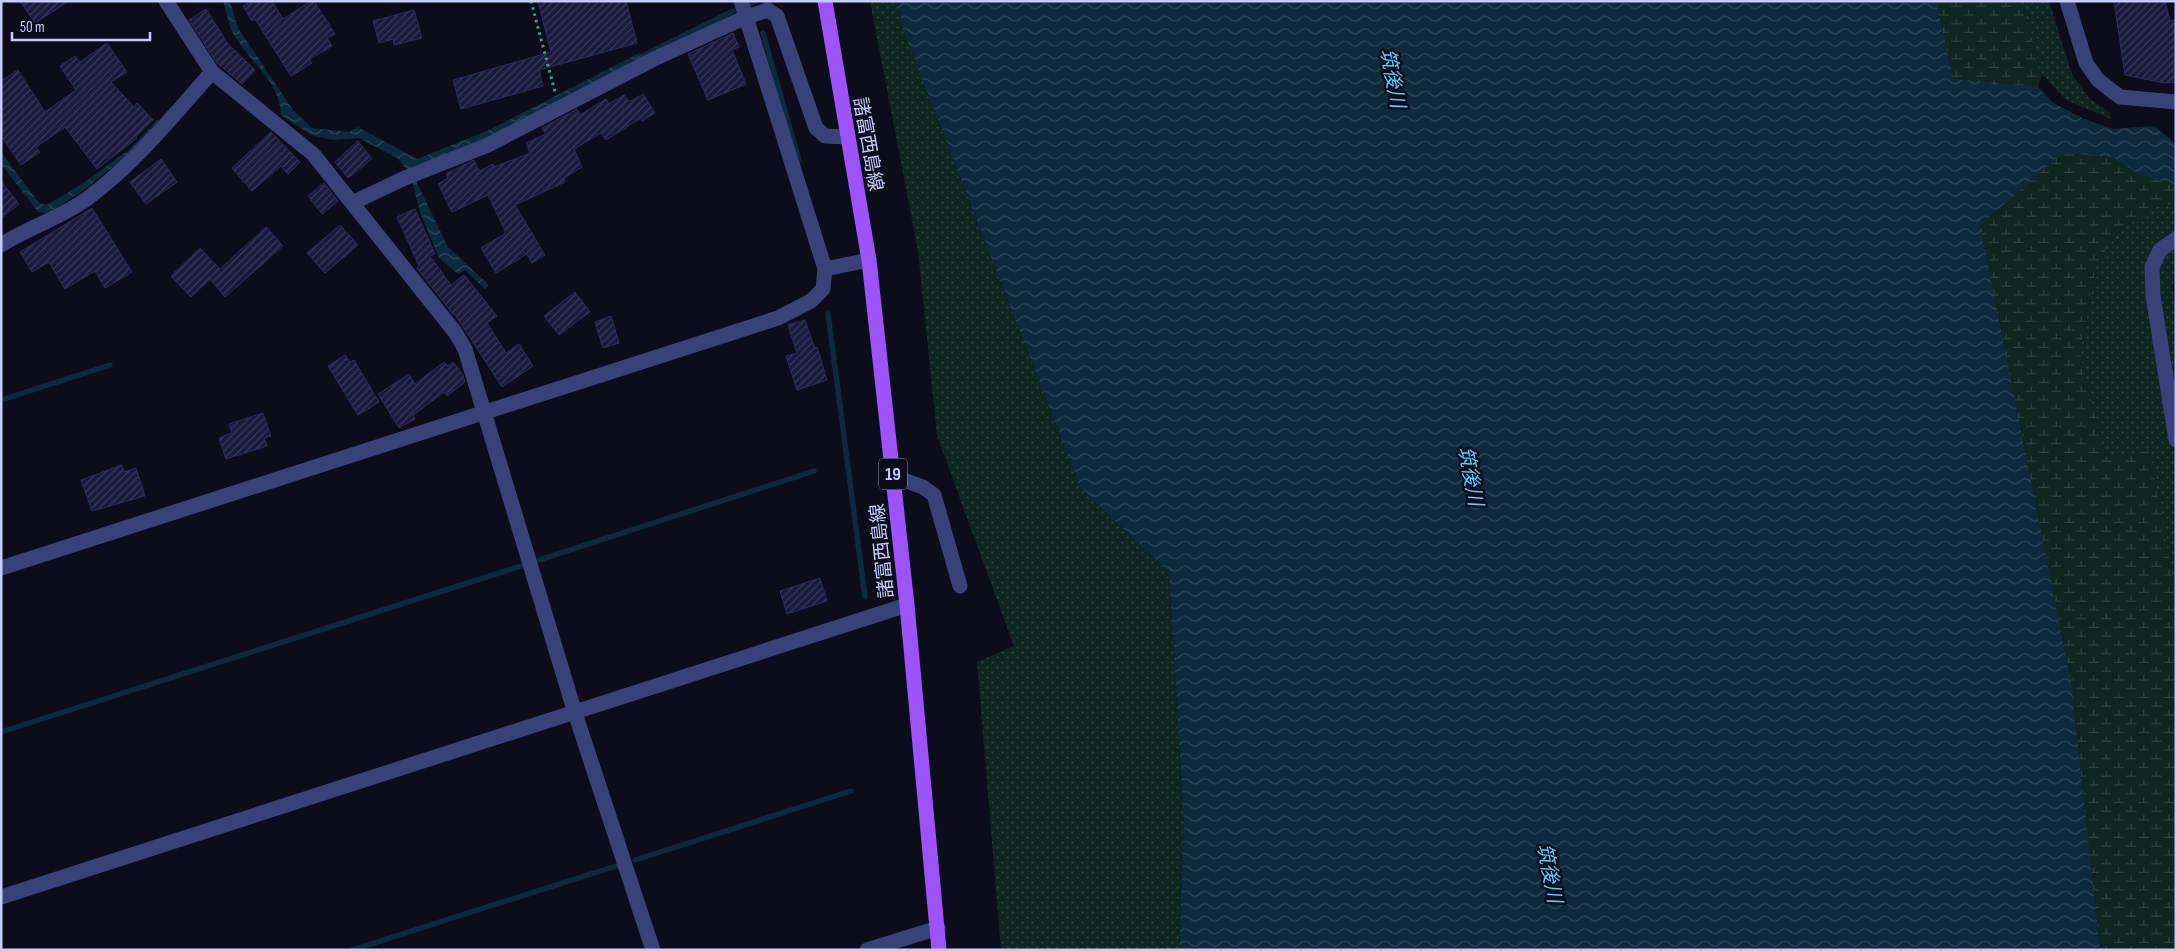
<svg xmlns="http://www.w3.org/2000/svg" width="2177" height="951" font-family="'Sofia Sans Condensed','Noto Sans JP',sans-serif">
  <defs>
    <pattern id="grass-dots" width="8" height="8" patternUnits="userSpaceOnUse" patternTransform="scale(1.25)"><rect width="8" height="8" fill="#0f2520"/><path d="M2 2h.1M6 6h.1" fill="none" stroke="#304341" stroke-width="1.8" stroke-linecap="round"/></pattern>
    <pattern id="wetland-marsh" width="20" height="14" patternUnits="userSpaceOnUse" patternTransform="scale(1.25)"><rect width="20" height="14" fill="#0f2520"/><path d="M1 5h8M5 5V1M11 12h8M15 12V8" fill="none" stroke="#304341"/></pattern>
    <pattern id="water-waves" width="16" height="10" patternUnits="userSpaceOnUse" patternTransform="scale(1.25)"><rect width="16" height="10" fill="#0d293e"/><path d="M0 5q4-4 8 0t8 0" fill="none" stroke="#2f475b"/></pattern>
    <pattern id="building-hatch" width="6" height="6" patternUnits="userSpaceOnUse" patternTransform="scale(1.25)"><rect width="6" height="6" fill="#19193b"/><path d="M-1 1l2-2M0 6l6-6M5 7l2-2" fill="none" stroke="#393958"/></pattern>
  </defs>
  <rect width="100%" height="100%" fill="#0c0c1b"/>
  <path fill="url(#grass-dots)" d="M870 1H898L902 27 1081 489 1169 572 1184 824 1179 950H1001L977 662 1014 646 937 436 918 251Z
    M2021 1H2049L2072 74 2089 98 2109 112 2111 119 2066 100 2042 74Z
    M2176 204V233L2156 243 2147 268 2176 460V600L2150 452 2105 457 2080 353 2096 266 2115 235 2151 208Z
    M2176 248V279L2172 285 2176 308V414L2155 285 2161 256Z"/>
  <path fill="url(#wetland-marsh)" d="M1851 1H2021L2042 74 2038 87 2053 103 2084 119 2113 129 2154 126 2176 144V204L2151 208 2115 235 2096 266 2080 353 2105 457 2150 451 2174 586 2176 600V950H2053L1912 201 1996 122Z"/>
  <path fill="url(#water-waves)" d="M223 1H230L238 28 293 110 312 128 349 132 358 127 417 159 491 129 639 53 643 56 492 136 417 166V183L448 247 489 285 485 289 465 270 458 274 439 258 420 212 410 173 397 158 359 138 333 140 311 135 281 115C281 83 249 61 234 35 228 26 227 12 223 1Z
    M898 1H1936L1953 79 2038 87 2053 103 2084 119 2113 129 2154 126 2176 144V185L2138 174 2113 157 2063 153 1980 225 2071 683 2100 950H1179L1184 824 1169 572 1081 489 902 27Z
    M157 120 159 121 132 152 84 190 48 213 38 212 1 164V152L39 203 47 205 82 184 129 150Z"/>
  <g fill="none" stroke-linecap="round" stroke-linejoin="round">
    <path stroke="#0d293e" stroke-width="5.5" d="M751 3 755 1
      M763 33 799 161
      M643 56 733 11
      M828 314 865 597
      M1 400 110 365
      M539 560 814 471
      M1 732 521 566
      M635 860 851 791
      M352 950 616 866"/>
  </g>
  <path fill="url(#building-hatch)" stroke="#2c2c67" d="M20 1H69L35 23Z
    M251 1H272L283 19 311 1H314L335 34 327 38 332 46 309 60 312 63 291 76 255 19 252 21 243 6Z
    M538 1H626L637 43 539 70 543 86 461 109 453 80 551 52Z
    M2114 1H2165L2170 21 2176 20V82L2165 83 2125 75Z
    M206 9 228 44 255 70 242 84 216 62 189 20Z
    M414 10 422 38 394 45 393 39 379 43 373 21Z
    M733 33 739 47 732 50 746 84 708 100 688 54Z
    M107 43 127 72 111 82 134 107 137 103 153 120 136 136 137 138 97 169 65 127 36 147 40 152 21 165 1 136V81L18 70 45 112 76 90 60 66 75 56 80 62Z
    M643 94 655 113 642 121 641 118 606 140 601 133 574 149 582 167 564 178 565 182 515 205 545 255 532 263 527 254 496 273 481 248 506 233 488 195 452 212 438 184 448 178 446 174 474 160 479 171 493 164 494 167 530 153 526 143 546 134 542 128 577 109 580 115 606 99 609 104 624 95 629 102Z
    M271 132 300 162 288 174 281 166 252 191 232 168Z
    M358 141 372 159 348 178 335 162Z
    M161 159 177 182 146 204 130 182Z
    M1 181 19 204 1 218Z
    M324 183 338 201 322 214 308 196Z
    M92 208 132 272 105 288 95 271 65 289 49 262 32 272 20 252Z
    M415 209 435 254 430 256 451 285 464 275 497 316 487 323 506 353 519 344 533 366 502 387 454 313 453 314 417 268 419 266 397 217Z
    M340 225 358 245 325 273 307 253Z
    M266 227 283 246 225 297 210 279 191 297 171 276 200 248 220 269Z
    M575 292 590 312 559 335 544 316Z
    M611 316 619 343 603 348 595 322Z
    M805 320 814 347H817L827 380 797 390 786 356 797 353 788 325Z
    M345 355 350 362 354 360 379 402 358 415 328 366Z
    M444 362 448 366 453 362 463 375 465 382 447 396 444 392 413 415 415 419 399 428 378 394 409 374 415 384Z
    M263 413 271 436 264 438 267 446 226 459 219 438 232 433 229 424Z
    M122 465 124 472 136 468 145 496 92 511 81 480Z
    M820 578 827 601 787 614 780 591Z"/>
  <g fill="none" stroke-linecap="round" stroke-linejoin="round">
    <path stroke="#31a88b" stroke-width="3" stroke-dasharray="2.5 4" stroke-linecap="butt" d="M531 1 555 92"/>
    <path stroke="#384279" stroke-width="15" d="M166 1 212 72 313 154 455 332 465 349 575 713 653 950
      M2067 1 2086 63 2098 80 2120 97 2176 102
      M352 203 405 178 488 145 654 59 746 17 768 10 777 16 816 128 825 136 848 137
      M2176 239 2160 250 2152 267 2153 296 2176 440
      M1 245C29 227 61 218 88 198 136 162 173 116 212 72
      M825 269 869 260
      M893 476 923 487 934 495 960 586
      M1 568 778 318 811 301 823 289 825 269 741 1
      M1 897 907 605
      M867 950 938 928"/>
    <path stroke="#9c54f8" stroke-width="15" d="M825 1 869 260 907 605 939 950"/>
  </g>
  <g text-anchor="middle" stroke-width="5" stroke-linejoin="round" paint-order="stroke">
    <rect fill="#0c0c1b" stroke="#9092b9" stroke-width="1" x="879" y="458.5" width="28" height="31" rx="4"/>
    <g font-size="18" font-weight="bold" fill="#c8ccfd">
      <text x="893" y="480">19</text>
    </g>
    <g font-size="19" fill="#c8ccfd" stroke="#0c0c1b">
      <text transform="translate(869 144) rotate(80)" y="7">諸富西島線</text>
      <text transform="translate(881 551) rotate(-96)" y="7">諸富西島線</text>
    </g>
    <g font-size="20" font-style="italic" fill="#5bcdf8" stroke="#0c0c1b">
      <text transform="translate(1393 78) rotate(79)" y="7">筑後川</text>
      <text transform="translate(1471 476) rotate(79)" y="7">筑後川</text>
      <text transform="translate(1550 873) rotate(79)" y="7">筑後川</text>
    </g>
  </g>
  <rect width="2177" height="951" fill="none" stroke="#c8ccfd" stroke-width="5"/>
  <path d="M12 32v8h138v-8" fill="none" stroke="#c8ccfd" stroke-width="2.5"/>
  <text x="20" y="32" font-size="15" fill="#c8ccfd" stroke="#0c0c1b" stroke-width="4" paint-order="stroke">50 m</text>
</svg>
